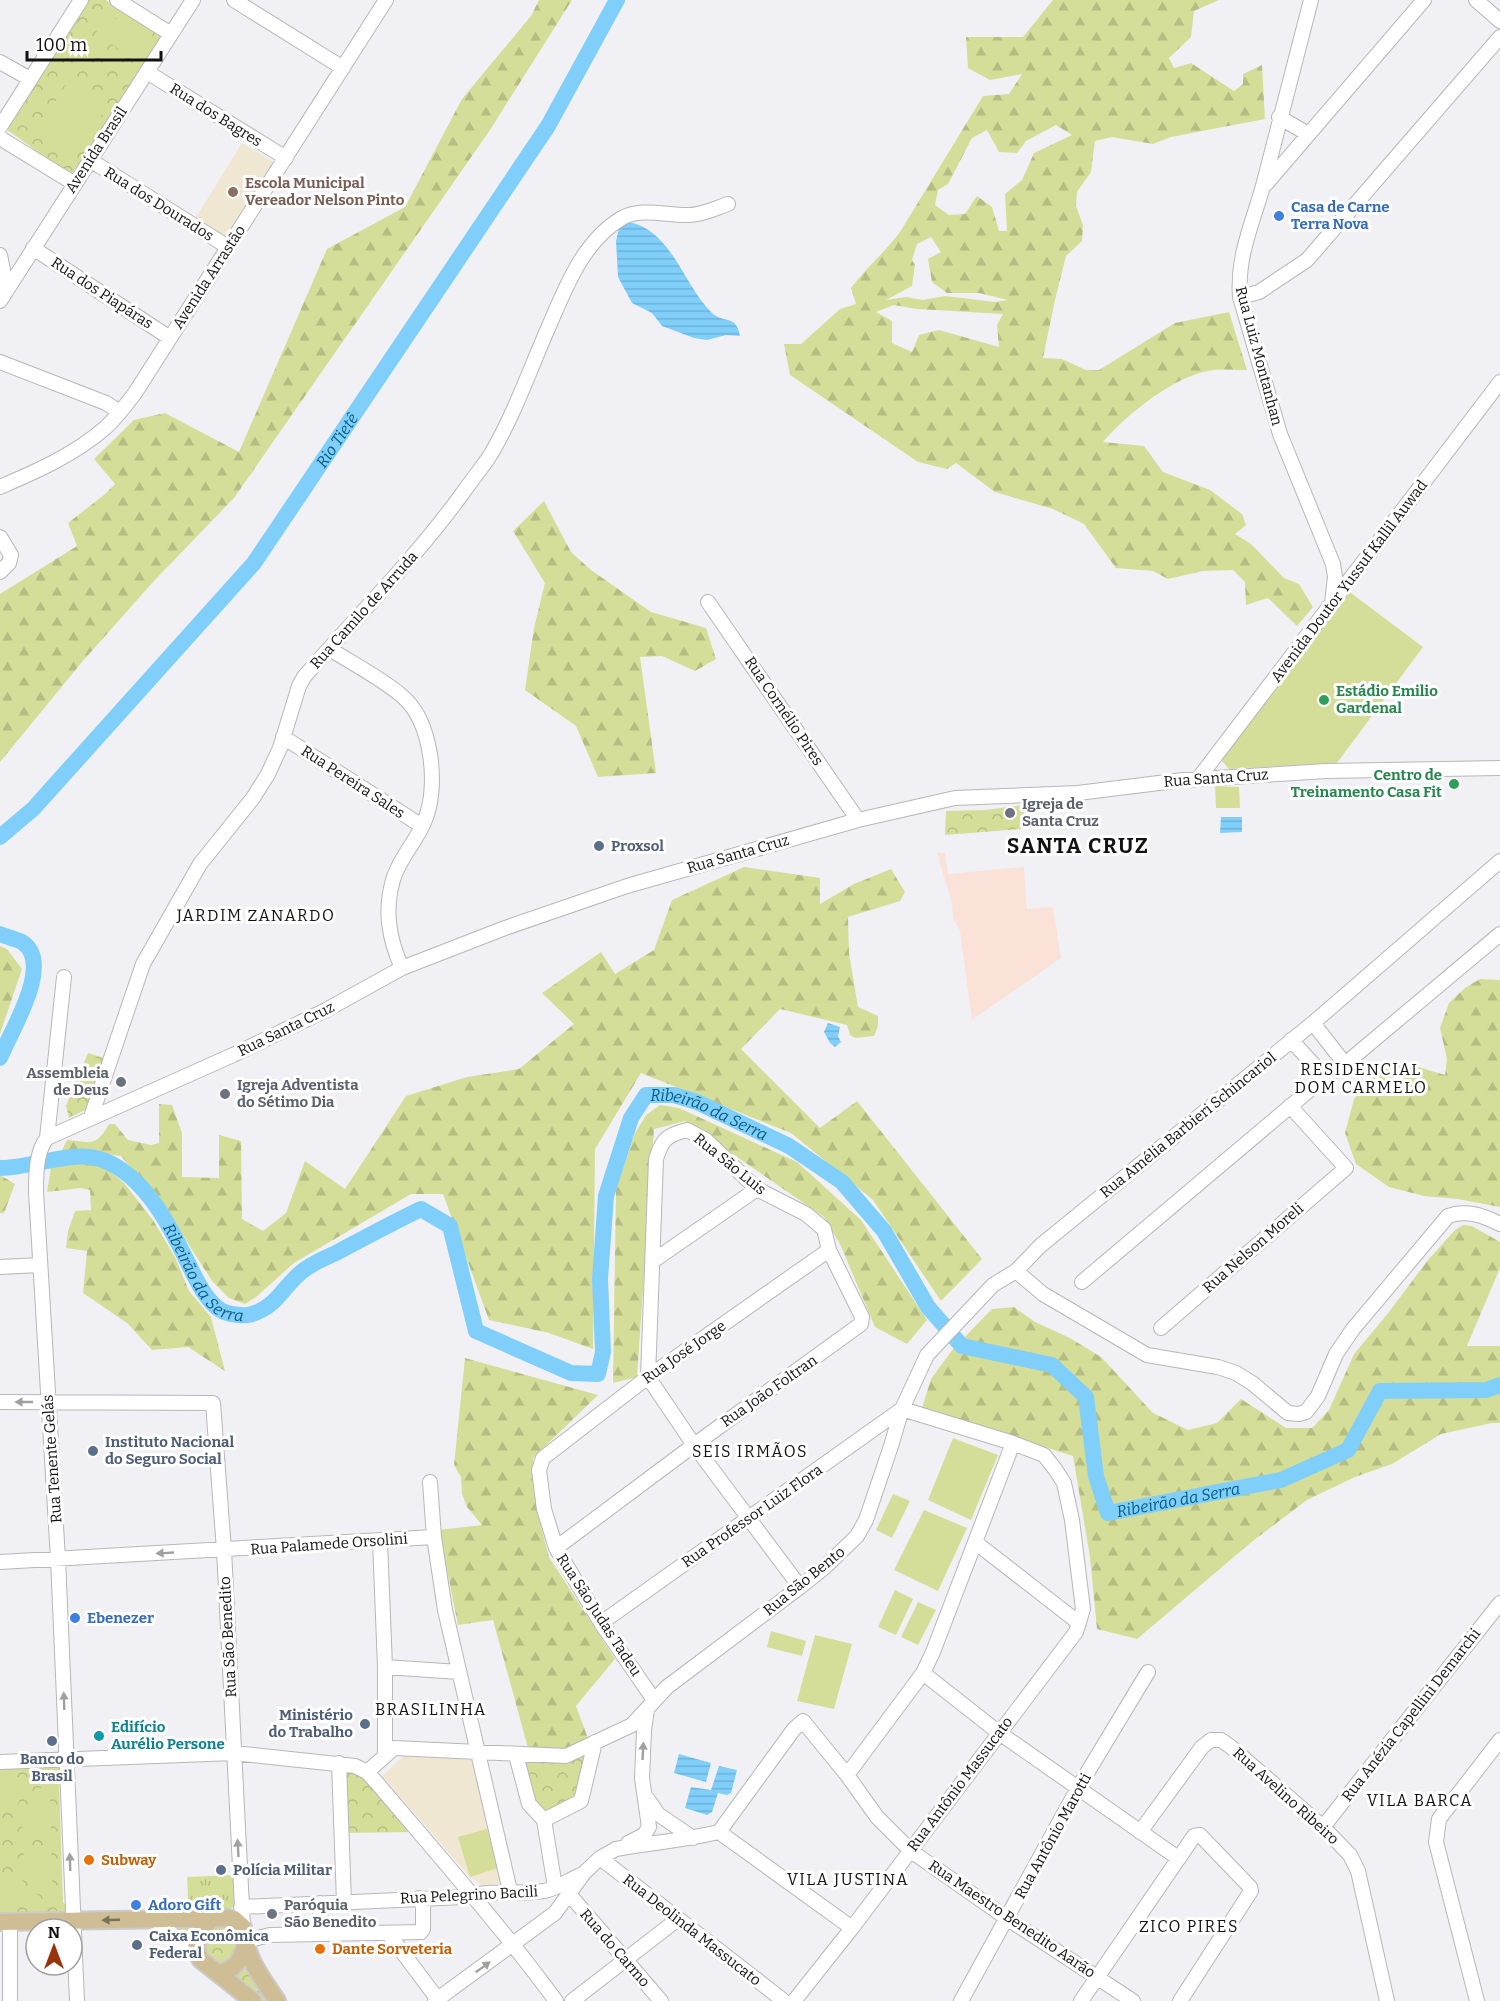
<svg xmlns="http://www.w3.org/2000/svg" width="1500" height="2001" font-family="Bitter,serif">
  <defs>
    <pattern id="grass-tufts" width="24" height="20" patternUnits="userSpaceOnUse" patternTransform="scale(1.5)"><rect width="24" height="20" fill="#d5de98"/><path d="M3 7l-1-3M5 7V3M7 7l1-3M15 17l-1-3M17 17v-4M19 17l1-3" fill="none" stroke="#b6bd82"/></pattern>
    <pattern id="forest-firs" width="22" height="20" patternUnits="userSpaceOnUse" patternTransform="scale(1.5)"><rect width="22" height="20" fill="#d5de98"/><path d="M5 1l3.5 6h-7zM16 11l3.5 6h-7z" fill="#b6bd82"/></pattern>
    <pattern id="park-crowns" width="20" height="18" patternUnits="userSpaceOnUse" patternTransform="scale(1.5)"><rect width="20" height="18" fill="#d5de98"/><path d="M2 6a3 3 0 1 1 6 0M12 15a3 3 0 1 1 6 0" fill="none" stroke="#b6bd82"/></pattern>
    <pattern id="water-rules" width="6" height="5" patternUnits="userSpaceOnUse" patternTransform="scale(1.5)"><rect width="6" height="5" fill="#80cffb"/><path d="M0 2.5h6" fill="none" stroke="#6eb1d6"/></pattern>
  </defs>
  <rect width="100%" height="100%" fill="#f1f1f5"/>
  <path fill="#fae2d8" d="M945 853 948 874 1024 867 1027 909 1053 907 1061 958 972 1020 960 931 953 918 952 903 937 853Z"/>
  <path fill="#f0e7d2" d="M242 143 272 161V164L227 237 223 238 195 219Z
    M406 1754 473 1760 501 1882 499 1884 482 1885 470 1877 382 1776Z"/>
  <path fill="url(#grass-tufts)" d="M235 1875 236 1904 226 1913 189 1915 187 1877Z"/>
  <path fill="url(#forest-firs)" fill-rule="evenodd" d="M539 0H572L490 130 234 498 153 582 82 662 0 762V594L77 546 68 523 104 495 115 484 94 459 134 420 165 413 239 452 327 249 405 207 462 99 531 16Z
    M1053 0H1219L1194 11 1191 37 1169 58 1174 68 1191 63 1234 91 1243 84V74L1262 65 1265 119 1171 137 1153 144 1112 137 1095 141 1091 172 1077 192 1076 206 1083 225 1082 241 1066 256 1055 300 1043 358 1062 359 1086 370H1099L1175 323 1229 312 1247 370C1236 370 1225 369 1214 370 1176 374 1127 414 1103 442L1144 446 1163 472 1210 490 1242 514 1246 525 1235 534 1251 544 1284 578 1299 584 1313 607 1297 626 1268 598 1246 605 1245 582 1233 570 1203 571 1168 579 1153 571 1116 568 1084 524 1053 509 995 492 956 463 947 469 918 462 790 375 784 344H801L840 309 856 304 851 288C866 268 885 252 900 232L983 96 1009 94 1022 74 990 80 968 68 966 37H1023ZM1056 125 1072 135 1034 153 1022 180 1005 194 1007 231H999L992 207 977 196 965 214 949 215 935 205 938 190 948 184 972 138 987 130 999 152 1017 153 1026 141ZM931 237 941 252 928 259 932 282 947 293H979L1008 300 995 302 945 296 923 300 906 297 886 300 912 286 915 265 912 260 917 244ZM894 305 917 309 1003 314 997 325 999 347 939 330 919 335 912 352 892 343V321L876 312Z
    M544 501 571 552 591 570 651 612 706 628 716 659 695 671 662 656 640 657 656 773 598 777 576 726 525 690 534 628 545 583 513 531Z
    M744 867 820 878V904L854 884 891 869 905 892 900 901 848 917 849 953 858 1007 878 1016V1026L874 1036 855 1038 850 1035 847 1025 780 1009 741 1049 820 1128 857 1101 982 1259 941 1301 873 1200 791 1133 641 1073 595 1149 593 1349 549 1333 489 1320 443 1194H411L294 1263 256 1297 245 1304 229 1298 212 1281 168 1212 121 1156 83 1151 60 1154 67 1140C92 1142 96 1147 109 1124H115L128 1140 151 1145 159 1143V1104L172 1105 182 1133V1177L219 1178V1135L241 1141 242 1219 263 1231 286 1213 305 1161 345 1189 406 1096 467 1077 519 1069 574 1024 542 993 601 952 615 974 654 950 672 900Z
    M0 946 7 949 22 969 0 1034Z
    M1480 979 1500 980V1207L1458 1199 1424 1196 1389 1187 1356 1164 1345 1133 1354 1099 1367 1082 1383 1068 1397 1063 1412 1065 1445 1075 1447 1059 1440 1028 1449 1003 1465 988Z
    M660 1105 679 1108 797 1162 861 1220 927 1320 907 1344 875 1327 840 1244 824 1217 685 1121 654 1129 637 1377 613 1383 616 1189 635 1133 646 1115Z
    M84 1161 106 1168 124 1183 153 1220 175 1257 189 1291 211 1317 225 1371 188 1347 152 1350 127 1323 83 1293 87 1251 66 1248 68 1231 75 1211 91 1210 90 1190 81 1188 47 1192 51 1167Z
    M0 1175 15 1184 4 1213H0Z
    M1463 1225 1472 1226 1500 1242V1268L1467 1346H1500V1423H1492L1441 1434 1392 1464 1355 1477 1307 1500 1254 1540 1137 1639 1097 1629 1090 1557 1073 1456 922 1408 931 1379 953 1349 992 1309 1014 1307 1035 1322 1070 1338 1101 1357 1153 1413 1188 1430 1217 1423 1241 1399 1286 1428H1312L1329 1410 1354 1354 1389 1312 1428 1260 1455 1230Z
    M465 1358 598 1395 533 1458 538 1515 549 1557 615 1659 576 1706 589 1741 567 1749 528 1748 493 1620 458 1625 439 1530 482 1525 467 1507 462 1494 461 1477 454 1465Z"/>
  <path fill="url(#park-crowns)" d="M86 0H106L161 36C134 83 105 133 70 175L6 129Z
    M1023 805 1026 825 1020 829 945 835 946 811 985 810Z
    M88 1053 105 1058 87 1109 69 1118 66 1106Z
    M584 1754 588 1755 577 1798C569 1802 560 1808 551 1810 532 1815 527 1775 523 1761Z
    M61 1764 62 1776 59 1781 63 1902 67 1906V1914L0 1916V1768Z
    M344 1769C371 1775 395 1812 412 1832L346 1833Z
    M228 1923 238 1929 244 1966 270 2001H262L214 1962 206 1972 147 1924Z"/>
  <path fill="#d5de98" d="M108 14 157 45 143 64 95 34Z
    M69 80 109 104 76 154 37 130Z
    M1347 590 1423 647 1337 763 1229 769 1222 761 1223 754Z
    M1215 786 1239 787 1240 808H1216Z
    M89 1056 100 1059 93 1080 82 1077Z
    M953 1438 998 1455 971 1520 928 1500Z
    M893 1494 910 1501 892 1538 876 1530Z
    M924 1510 967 1528 938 1591 894 1570Z
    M895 1590 913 1599 896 1635 878 1627Z
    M918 1602 936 1610 918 1645 901 1637Z
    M771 1631 806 1641 802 1656 767 1647Z
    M815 1635 852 1644 834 1709 797 1701Z
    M43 1776 31 1789 24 1788 17 1795 19 1802 14 1808 0 1798V1778Z
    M49 1780 51 1835 48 1838 23 1839 22 1824 17 1813 23 1806 30 1808 37 1800 35 1793Z
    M487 1829 498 1868 470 1877 458 1837Z
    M48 1845 51 1847 53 1900 40 1889 41 1882 34 1876 28 1878 21 1870 24 1858 23 1846Z
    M18 1876 24 1882 23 1888 30 1895 36 1893 49 1906H1L0 1890 11 1883Z"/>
  <path fill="url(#water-rules)" d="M629 222C672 231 683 284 711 312 724 325 736 313 740 336L726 335 707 340 694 338 662 326 652 313 632 303 618 277 616 241 619 228Z
    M1221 817H1242V832L1220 833Z
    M828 1023 840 1027 838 1036 841 1042 835 1047 830 1043 824 1032Z
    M679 1754 711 1763 706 1782 674 1773Z
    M719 1766 737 1770 731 1793 727 1795 718 1793 712 1812 707 1815 685 1808 691 1787 711 1790Z"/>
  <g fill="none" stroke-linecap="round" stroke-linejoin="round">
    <g stroke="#80cffb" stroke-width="16">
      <path id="s1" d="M0 837 33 809 254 563 548 126 617 0"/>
      <path d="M0 934C7 937 16 939 22 942 55 963 10 1032 0 1058"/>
      <path id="s2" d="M0 1168C34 1168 71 1149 103 1160 145 1176 170 1226 188 1263 196 1279 206 1302 222 1311 228 1314 242 1316 248 1315 277 1309 283 1285 304 1270 313 1263 325 1258 336 1253 364 1238 392 1223 421 1209L450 1226 476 1331 571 1373 598 1374 603 1352 600 1279 606 1196 631 1118 646 1095H674L697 1102 789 1146 842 1182 884 1231 928 1307 962 1346 1052 1365 1086 1397 1096 1476 1108 1513 1281 1480 1348 1450 1380 1391 1486 1390 1500 1385"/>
    </g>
    <g stroke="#b7b7ba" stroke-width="16">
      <path id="minor" d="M117 0 171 34
        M234 0 343 68
        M1311 0C1295 62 1279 124 1263 186 1252 225 1237 256 1240 297L1280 434 1333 564 1335 577 1332 603
        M1476 0 1500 21
        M0 62 30 79
        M147 72 286 158
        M1279 117 1308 134
        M0 127 81 0
        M0 138 75 184
        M90 160 228 247
        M1266 184 1424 0
        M33 248 170 338
        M0 255 7 290
        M1240 297 1259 292 1307 260 1500 37
        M0 301 193 0
        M0 362 106 403 120 412
        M0 487C37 471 74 455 105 428 116 418 126 405 135 393L386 0
        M0 537 11 555 9 563 0 572
        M708 602 858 820
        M330 649C353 664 381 678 402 696 432 721 439 786 425 820 417 841 399 858 393 880 384 911 389 939 402 968
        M283 737 422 826
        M1198 779 1500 382
        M1313 1023 1345 1064
        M1291 1040 1325 1077
        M91 1117 143 964 200 864 253 798 268 774 280 748 299 686 304 677C357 616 414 560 462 494 471 481 482 468 491 454 515 413 530 369 549 326 566 287 583 241 622 218 641 207 668 216 689 215 702 215 716 208 728 204
        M47 1138 64 977
        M653 1261 757 1189
        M0 1267 40 1265
        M1016 1271 1043 1294 1147 1355 1218 1367 1236 1373 1252 1383 1288 1413 1299 1414 1306 1412 1318 1396 1336 1354 1353 1329 1448 1216C1466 1209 1484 1216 1500 1224
        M1082 1282 1325 1077 1345 1064 1500 934
        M1161 1328 1346 1168 1290 1106
        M648 1377 694 1445 800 1587
        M0 1402 213 1403 224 1550 243 1927
        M430 1482 434 1537 445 1610 510 1891
        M380 1541 385 1667V1755
        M975 1542 1079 1623
        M556 1548 694 1445 861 1324 862 1317 829 1250 824 1229 806 1214 757 1189 706 1140 687 1130C667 1135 662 1139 656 1159L648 1377
        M0 1562 434 1537
        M601 1623 902 1409
        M385 1667 459 1672
        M923 1673 998 1732 1178 1858
        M654 1700 601 1623 556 1548 544 1509 539 1470 543 1458 648 1377 829 1250
        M516 1755 529 1804 544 1820 555 1887
        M0 1762 234 1753 355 1766 367 1772 377 1783C438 1855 500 1925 556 2001
        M339 1763 344 1902
        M367 1772 394 1748 566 1756 632 1725 667 1687 800 1587 825 1567 857 1536 866 1520 891 1446 902 1409 927 1355 993 1285 1016 1271 1040 1246 1313 1023 1500 861
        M847 1775 923 1673 933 1652 1013 1443
        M647 1798 658 1814 693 1838
        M544 1820 581 1801 595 1742
        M1323 1827 1500 1603
        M719 1832 852 1928
        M1140 1832 1202 1747 1211 1740H1221L1231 1747 1323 1827 1350 1855 1358 1871 1387 2001
        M628 1843 644 1835 649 1827 642 1778 644 1730 647 1710
        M600 1858 784 2001
        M569 1894 661 2001
        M320 1903 321 1934
        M241 1907 464 1897C490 1889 518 1895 544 1891 557 1889 570 1879 583 1874
        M153 1918 197 1955
        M10 1922V2001
        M388 1933 439 2001
        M245 1941 270 1935 421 1932 423 1929V1906L419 1898
        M77 2001 58 1559 36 1192C36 1174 36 1152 47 1138L233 1055 326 1010 402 968 505 928 627 886 858 820 955 798 1078 793 1183 780 1326 771 1500 768
        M435 2001 555 1913 584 1873 600 1858 616 1849C650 1843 685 1840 719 1832L794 1729 803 1721 847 1775 877 1817 911 1851 1008 1919 1133 2001
        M572 2001 678 1919
        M794 2001 852 1928 1076 1632 1083 1609 1072 1520 1064 1483 1055 1469 1044 1455 1013 1443 902 1409
        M961 2001 1078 1788 1148 1672
        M1081 2001 1194 1836 1200 1835 1250 1887 1251 1891 1180 2001
        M1477 2001 1436 1842 1439 1819 1500 1740"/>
    </g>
    <g stroke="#cbcbcb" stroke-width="20">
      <path id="major" d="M212 1918C201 1929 190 1945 201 1960L253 2001
        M0 1922 228 1918 234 1919 243 1927C246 1959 260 1975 277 2001
        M219 1973C235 1970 241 1960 245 1946"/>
    </g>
    <use href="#minor" stroke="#fff" stroke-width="14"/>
    <use href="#major" stroke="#cfbe95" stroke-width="16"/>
  </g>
  <defs><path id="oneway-solid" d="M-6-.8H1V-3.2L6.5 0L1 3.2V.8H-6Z" transform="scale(1.5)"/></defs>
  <g fill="#a0a0a1">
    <use href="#oneway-solid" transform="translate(24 1402) rotate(-180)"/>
    <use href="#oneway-solid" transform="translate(165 1553) rotate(177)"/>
    <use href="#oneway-solid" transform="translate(64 1701) rotate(-92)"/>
    <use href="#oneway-solid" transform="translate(643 1751) rotate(-87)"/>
    <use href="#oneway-solid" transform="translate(238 1848) rotate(-93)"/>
    <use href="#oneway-solid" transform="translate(70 1862) rotate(-92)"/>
    <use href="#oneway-solid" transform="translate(483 1967) rotate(-36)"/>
  </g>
  <use fill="#7a715a" href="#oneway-solid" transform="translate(111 1920) rotate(178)"/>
  <circle fill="#8d6e63" stroke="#fff" stroke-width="2" cx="233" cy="192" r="6"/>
  <g fill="#3f7fe0" stroke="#fff" stroke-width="2">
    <circle cx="1279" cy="216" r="6"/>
    <circle cx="75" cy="1618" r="6"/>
    <circle cx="136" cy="1905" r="6"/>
  </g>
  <g fill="#2e9e5b" stroke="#fff" stroke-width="2">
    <circle cx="1324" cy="700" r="6"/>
    <circle cx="1454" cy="784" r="6"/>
  </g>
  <g fill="#6b7280" stroke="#fff" stroke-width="2">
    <circle cx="1010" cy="813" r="6"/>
    <circle cx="121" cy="1082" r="6"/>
    <circle cx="225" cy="1094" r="6"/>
    <circle cx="272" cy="1914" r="6"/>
  </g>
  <g fill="#5c6f8a" stroke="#fff" stroke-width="2">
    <circle cx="599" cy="846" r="6"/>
    <circle cx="93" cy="1451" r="6"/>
    <circle cx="365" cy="1724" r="6"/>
    <circle cx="52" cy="1741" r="6"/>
    <circle cx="221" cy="1870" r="6"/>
    <circle cx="137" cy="1945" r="6"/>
  </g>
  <circle fill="#0f9aa8" stroke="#fff" stroke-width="2" cx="99" cy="1736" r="6"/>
  <g fill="#e8710a" stroke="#fff" stroke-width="2">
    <circle cx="89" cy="1860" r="6"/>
    <circle cx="320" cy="1949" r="6"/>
  </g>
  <g text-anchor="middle" stroke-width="6" stroke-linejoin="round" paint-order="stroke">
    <g font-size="15" fill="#121213" stroke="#fff">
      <text transform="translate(216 115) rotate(32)" y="5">Rua dos Bagres</text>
      <text transform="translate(96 150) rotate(-57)" y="5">Avenida Brasil</text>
      <text transform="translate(159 204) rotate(32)" y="5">Rua dos Dourados</text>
      <text transform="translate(209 277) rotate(-57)" y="5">Avenida Arrastão</text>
      <text transform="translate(102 293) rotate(33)" y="5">Rua dos Piapáras</text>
      <text transform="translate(1259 356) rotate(75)" y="5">Rua Luiz Montanhan</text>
      <text transform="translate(1349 581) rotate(-53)" y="5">Avenida Doutor Yussuf Kallil Auwad</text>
      <text transform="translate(364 610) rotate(-48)" y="5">Rua Camilo de Arruda</text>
      <text transform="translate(784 711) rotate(56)" y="5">Rua Cornélio Pires</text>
      <text transform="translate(1216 778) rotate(-4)" y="5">Rua Santa Cruz</text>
      <text transform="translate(353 782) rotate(33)" y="5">Rua Pereira Sales</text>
      <text transform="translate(738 854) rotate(-16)" y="5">Rua Santa Cruz</text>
      <text transform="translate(286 1029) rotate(-26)" y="5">Rua Santa Cruz</text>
      <text transform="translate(1188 1125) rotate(-39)" y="5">Rua Amélia Barbieri Schincariol</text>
      <text transform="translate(730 1164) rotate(39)" y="5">Rua São Luis</text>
      <text transform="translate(1253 1248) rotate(-41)" y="5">Rua Nelson Moreli</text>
      <text transform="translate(684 1352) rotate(-35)" y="5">Rua José Jorge</text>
      <text transform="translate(769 1391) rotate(-35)" y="5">Rua João Foltran</text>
      <text transform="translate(52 1459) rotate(-94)" y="5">Rua Tenente Gelás</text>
      <text transform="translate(752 1516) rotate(-35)" y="5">Rua Professor Luiz Flora</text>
      <text transform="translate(329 1544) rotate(-4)" y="5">Rua Palamede Orsolini</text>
      <text transform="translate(804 1581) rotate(-39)" y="5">Rua São Bento</text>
      <text transform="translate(599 1615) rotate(57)" y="5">Rua São Judas Tadeu</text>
      <text transform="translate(228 1637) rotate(-93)" y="5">Rua São Benedito</text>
      <text transform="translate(1411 1715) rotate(-52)" y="5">Rua Anézia Capellini Demarchi</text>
      <text transform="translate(960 1784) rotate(-53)" y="5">Rua Antônio Massucato</text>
      <text transform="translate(1286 1796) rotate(42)" y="5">Rua Avelino Ribeiro</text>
      <text transform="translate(1053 1836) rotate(-61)" y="5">Rua Antônio Marotti</text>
      <text transform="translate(469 1895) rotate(-3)" y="5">Rua Pelegrino Bacili</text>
      <text transform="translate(1012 1919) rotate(34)" y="5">Rua Maestro Benedito Aarão</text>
      <text transform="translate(692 1930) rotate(38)" y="5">Rua Deolinda Massucato</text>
      <text transform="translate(615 1948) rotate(49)" y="5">Rua do Carmo</text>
    </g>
    <g font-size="15" font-weight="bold" fill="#785e54" stroke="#fff" text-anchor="start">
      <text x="245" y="188">Escola Municipal<tspan x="245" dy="17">Vereador Nelson Pinto</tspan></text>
    </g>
    <g font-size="15" font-weight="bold" fill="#366cbe" stroke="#fff" text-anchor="start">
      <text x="1291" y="212">Casa de Carne<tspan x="1291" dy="17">Terra Nova</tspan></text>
      <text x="87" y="1623">Ebenezer</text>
      <text x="148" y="1910">Adoro Gift</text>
    </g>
    <g font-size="15" font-weight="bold" fill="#27864d" stroke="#fff" text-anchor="start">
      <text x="1336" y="696">Estádio Emilio<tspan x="1336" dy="17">Gardenal</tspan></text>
      <text x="1442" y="780" text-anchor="end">Centro de<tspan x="1442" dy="17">Treinamento Casa Fit</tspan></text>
    </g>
    <g font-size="15" font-weight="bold" fill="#5b616d" stroke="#fff" text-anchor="start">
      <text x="1022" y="809">Igreja de<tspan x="1022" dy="17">Santa Cruz</tspan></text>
      <text x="109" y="1078" text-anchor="end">Assembleia<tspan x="109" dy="17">de Deus</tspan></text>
      <text x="237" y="1090">Igreja Adventista<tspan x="237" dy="17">do Sétimo Dia</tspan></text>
      <text x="284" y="1910">Paróquia<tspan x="284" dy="17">São Benedito</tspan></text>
    </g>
    <g font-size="15" font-weight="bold" fill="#4e5e75" stroke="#fff" text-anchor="start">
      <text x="611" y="851">Proxsol</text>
      <text x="105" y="1447">Instituto Nacional<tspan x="105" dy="17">do Seguro Social</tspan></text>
      <text x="353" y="1720" text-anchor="end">Ministério<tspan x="353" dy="17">do Trabalho</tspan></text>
      <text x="52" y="1764" text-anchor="middle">Banco do<tspan x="52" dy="17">Brasil</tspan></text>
      <text x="233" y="1875">Polícia Militar</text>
      <text x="149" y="1941">Caixa Econômica<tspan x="149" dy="17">Federal</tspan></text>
    </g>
    <g font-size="15" font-weight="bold" fill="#0d838f" stroke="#fff" text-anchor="start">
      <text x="111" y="1732">Edifício<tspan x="111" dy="17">Aurélio Persone</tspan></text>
    </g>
    <g font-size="15" font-weight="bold" fill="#c56008" stroke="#fff" text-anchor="start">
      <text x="101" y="1865">Subway</text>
      <text x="332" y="1954">Dante Sorveteria</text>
    </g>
    <g font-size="16" font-style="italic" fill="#065c80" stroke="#fff">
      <text dy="6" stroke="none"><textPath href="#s1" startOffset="522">Rio Tietê</textPath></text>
      <text dy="6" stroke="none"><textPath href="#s2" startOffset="1160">Ribeirão da Serra</textPath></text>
      <text dy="6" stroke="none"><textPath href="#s2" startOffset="260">Ribeirão da Serra</textPath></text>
      <text dy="6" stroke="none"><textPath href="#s2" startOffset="1844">Ribeirão da Serra</textPath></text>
    </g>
    <g font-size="16" letter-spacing="1.5" fill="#121213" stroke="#fff">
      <text x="256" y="921">JARDIM ZANARDO</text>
      <text x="1361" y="1075">RESIDENCIAL<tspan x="1361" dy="18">DOM CARMELO</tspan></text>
      <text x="750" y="1457">SEIS IRMÃOS</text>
      <text x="431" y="1715">BRASILINHA</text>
      <text x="1420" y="1806">VILA BARCA</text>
      <text x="848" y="1885">VILA JUSTINA</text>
      <text x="1189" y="1932">ZICO PIRES</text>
    </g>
    <g font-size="21" font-weight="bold" letter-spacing="1.5" fill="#121213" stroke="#fff">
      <text x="1078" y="853">SANTA CRUZ</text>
    </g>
  </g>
  <g transform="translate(54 1947)"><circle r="28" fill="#ffffff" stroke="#a0a0a1" stroke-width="1.5"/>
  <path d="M0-4.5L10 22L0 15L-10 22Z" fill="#99330b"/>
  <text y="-9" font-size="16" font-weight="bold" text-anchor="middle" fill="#121213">N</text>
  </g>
  <path d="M27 51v9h134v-9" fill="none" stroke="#121213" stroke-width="3"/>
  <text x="36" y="51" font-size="18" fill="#121213" stroke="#ffffff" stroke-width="4.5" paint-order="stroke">100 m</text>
</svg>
